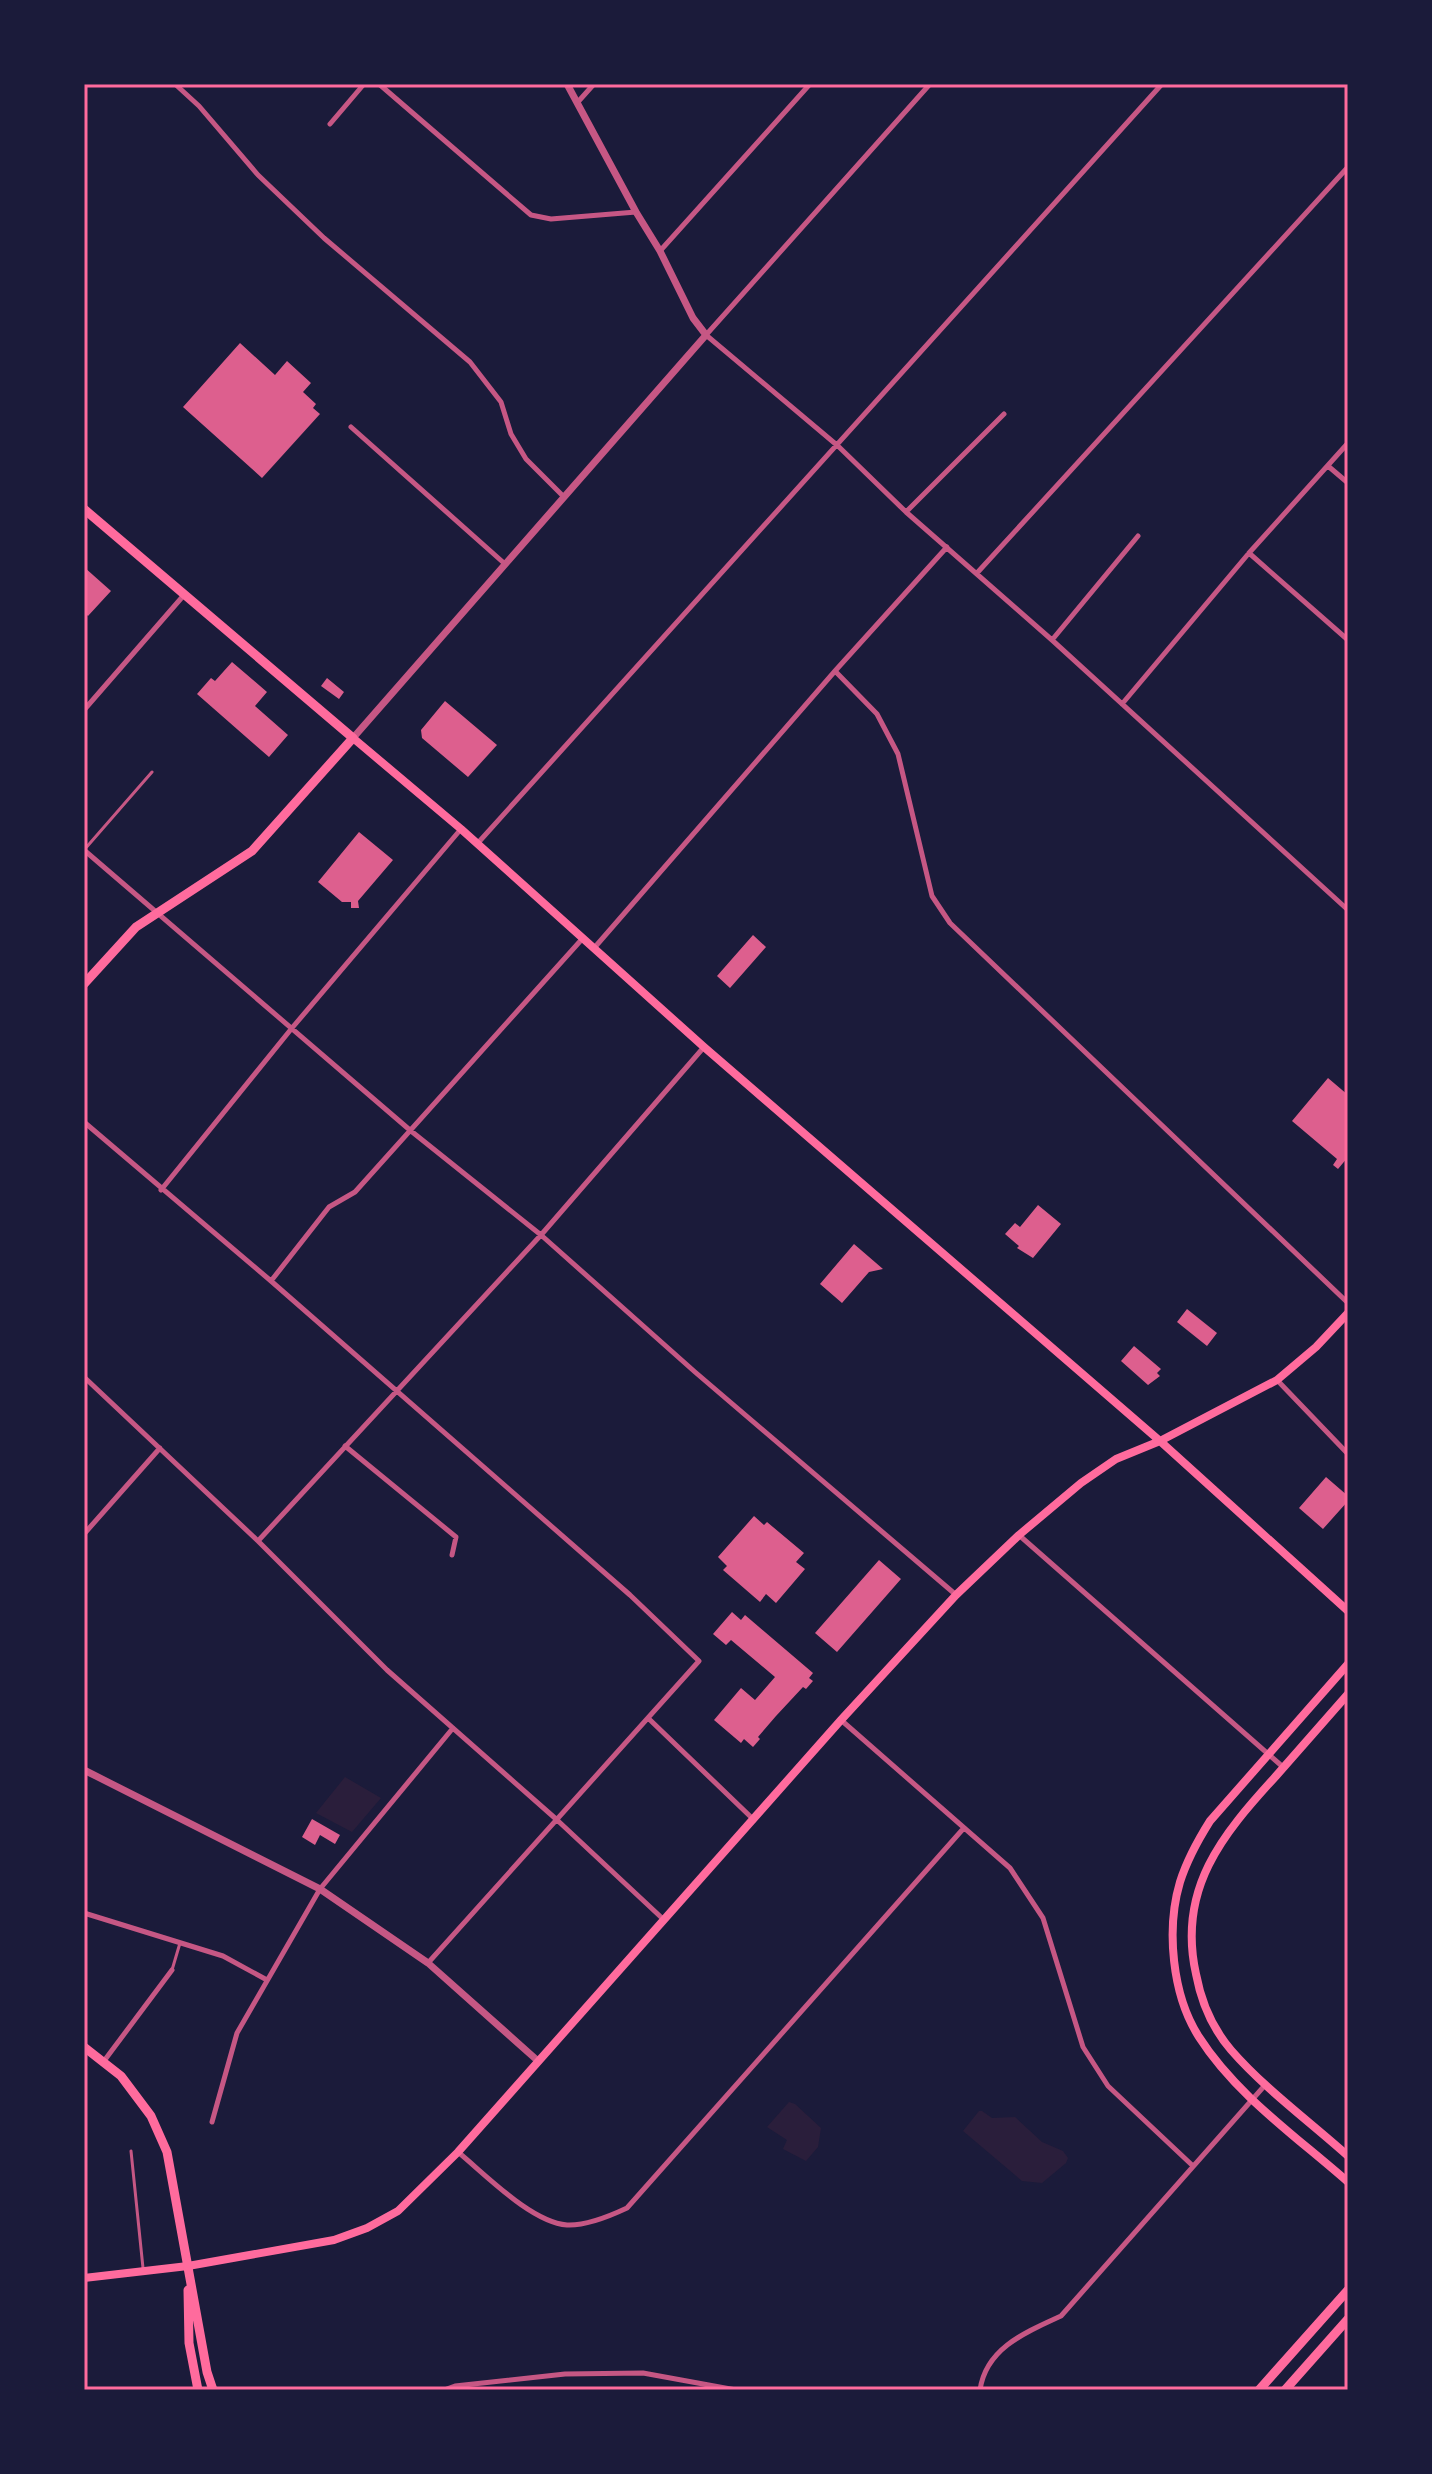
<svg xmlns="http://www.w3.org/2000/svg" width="1432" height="2474" font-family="Merriweather,serif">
  <rect width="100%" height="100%" fill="#1b1b3a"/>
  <path fill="#2a1e3b" d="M345 1777 381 1798 352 1832 316 1813Z
    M789 2102 795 2104 821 2128 818 2147 806 2161 783 2149 787 2140 767 2127Z
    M979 2111H982L992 2118 1015 2117 1042 2142 1063 2151 1068 2158 1066 2163 1042 2183 1022 2181 963 2131Z"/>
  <path fill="#dd5f8e" d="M240 343 275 375 287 361 311 383 303 392 316 404 313 408 320 414 262 478 183 407Z
    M84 567 111 591 88 616 84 612Z
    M232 662 267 692 255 706 288 735 269 757 197 694 211 678 215 681Z
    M327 678 344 692 339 699 321 686Z
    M445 701 497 745 468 777 422 738 421 730Z
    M359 832 393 860 358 901 359 908H351V902H342L318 882Z
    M753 935 766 947 730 988 717 976Z
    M1328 1078 1348 1095V1157L1338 1169 1333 1165 1337 1159 1292 1121Z
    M1038 1205 1061 1224 1033 1258 1017 1248 1019 1246 1005 1234 1015 1223 1020 1227Z
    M854 1244 883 1269 869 1272 842 1303 820 1284Z
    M1187 1309 1217 1333 1207 1346 1177 1322Z
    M1134 1346 1161 1369 1157 1373 1160 1376 1148 1385 1121 1361Z
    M1326 1477 1348 1496V1501L1323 1529 1299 1508Z
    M754 1516 764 1525 767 1522 804 1553 796 1562 805 1569 776 1603 766 1594 760 1602 723 1570 727 1566 718 1557Z
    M879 1560 901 1579 837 1652 815 1633Z
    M732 1612 741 1620 745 1615 813 1673 809 1678 813 1681 806 1689 803 1687 776 1716 758 1737 760 1739 753 1747 744 1739 741 1743 714 1720 741 1688 755 1700 775 1677 731 1640 726 1645 713 1634Z
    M312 1819 340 1835 335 1844 320 1835 315 1845 302 1837Z"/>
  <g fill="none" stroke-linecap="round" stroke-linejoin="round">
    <path stroke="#c65784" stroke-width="3" d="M84 850 152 772
      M172 1970 180 1943
      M131 2151 143 2268"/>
    <path stroke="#c65784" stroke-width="5" d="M175 84 199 106 258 175 324 238 470 362 501 402 511 434 526 459 564 497
      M379 84 531 215 551 219 636 212
      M930 84 706 335 838 446 906 512 1052 640 1348 910
      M577 103 594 84
      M330 124 364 84
      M660 251 810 84
      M351 427 505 564
      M1328 466 1348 483
      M906 512 1004 414
      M1249 553 1348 640
      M977 573 1348 167
      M1052 640 1138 536
      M835 671 877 714 898 754 932 896 950 923 1348 1303
      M1122 704 1249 553 1348 443
      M84 710 184 595
      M477 844 1162 84
      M84 850 411 1131 541 1235 695 1372 955 1594
      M595 947 835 671 947 547
      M84 1122 271 1281 630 1595 699 1661 428 1963
      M161 1190 292 1028 461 829
      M271 1281 329 1207 355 1192 583 938
      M84 1377 258 1541 387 1670 556 1819 663 1919
      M1277 1380 1348 1454
      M345 1446 456 1537 452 1555
      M84 1534 160 1448
      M1020 1536 1283 1767
      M258 1541 541 1235 704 1047
      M648 1718 754 1820
      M841 1720 1010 1868 1043 1918 1083 2047 1108 2086 1193 2166
      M84 1913 223 1956 267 1980
      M104 2061 172 1970
      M212 2122 237 2033 320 1889 453 1728
      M458 2152C486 2175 531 2222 567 2225 587 2226 610 2216 627 2208L963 1829
      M444 2390 455 2386 565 2374 643 2373 736 2390
      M980 2390C986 2348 1026 2332 1061 2316L1266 2084"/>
    <path stroke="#c65784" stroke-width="7" d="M353 738 706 335 693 318 660 251 636 212 567 84
      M84 1770 320 1889 428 1963 538 2061"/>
    <path stroke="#ff6b9d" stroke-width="8" d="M353 738 461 829 704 1047 1160 1441 1348 1611
      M1348 1664 1210 1821C1198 1840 1187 1860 1180 1882 1166 1929 1172 1995 1199 2037 1236 2095 1297 2137 1348 2182
      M1348 1694C1324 1721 1300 1749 1276 1776 1222 1835 1177 1889 1196 1974 1201 2001 1213 2029 1231 2050 1265 2089 1309 2121 1348 2156
      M84 2278 188 2266 334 2240 367 2228 398 2211 458 2152 841 1720 956 1595 1019 1535 1081 1483 1116 1459 1160 1441 1277 1380 1316 1347 1348 1313"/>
    <path stroke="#ff6b9d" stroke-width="9" d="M84 509 353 738 252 851 136 927 84 984
      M84 2047 121 2076 151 2116 167 2152 207 2372 213 2390
      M188 2290 189 2343 198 2390
      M1259 2390 1348 2290
      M1285 2390 1348 2319"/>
  </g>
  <rect width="1432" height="2474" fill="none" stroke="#1b1b3a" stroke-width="172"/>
  <rect x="86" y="86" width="1260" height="2302" fill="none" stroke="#ff6b9d" stroke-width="3"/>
</svg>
